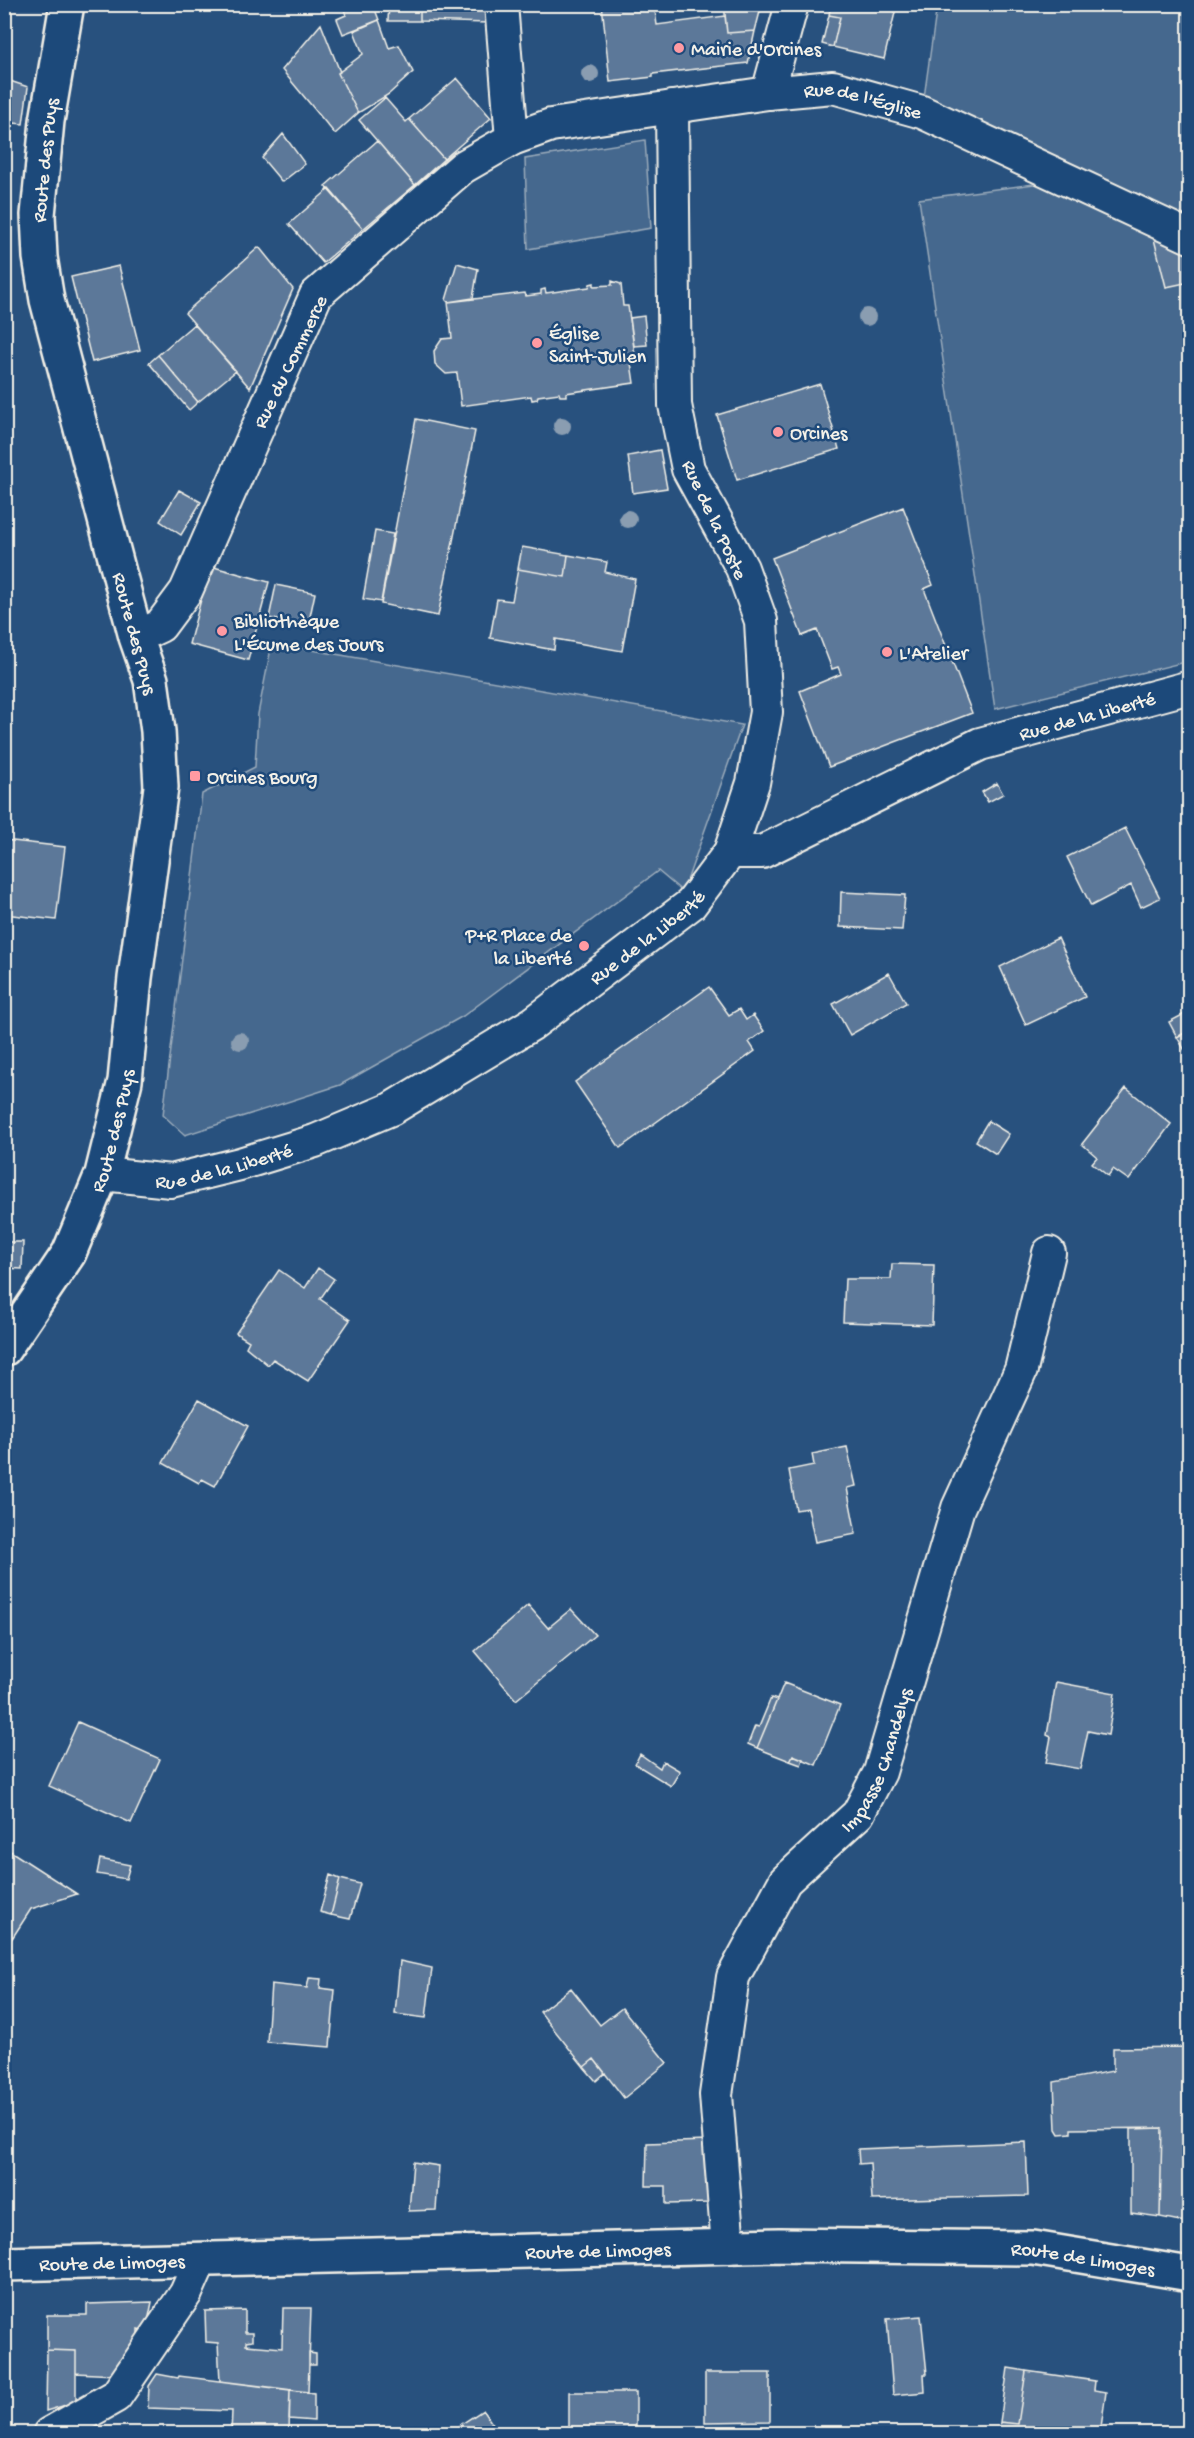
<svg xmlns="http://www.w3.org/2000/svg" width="1194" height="2438" font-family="'Gochi Hand',sans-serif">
  <rect width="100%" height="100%" fill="#28517e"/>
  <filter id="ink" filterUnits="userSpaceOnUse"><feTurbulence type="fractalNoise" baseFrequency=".0167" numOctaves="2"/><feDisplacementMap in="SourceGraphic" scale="12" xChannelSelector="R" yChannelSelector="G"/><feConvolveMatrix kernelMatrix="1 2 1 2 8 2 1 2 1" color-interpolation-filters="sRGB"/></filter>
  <g filter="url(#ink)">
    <path fill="#45688e" stroke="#9cacbb" stroke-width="1.5" d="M937 5H1189V237L922 112Z
      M645 140 651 228 528 249 525 159Z
      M1050 182 1189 250V661L995 709 919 199Z
      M272 643 742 725 683 892 658 871 463 1016 340 1085 185 1135 163 1115 202 794 255 767 258 714Z"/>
    <path fill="#5b7899" stroke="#f4f1e8" stroke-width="1.5" d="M342 4H373L379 20 343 34 337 19 346 15Z
      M389 4H420V21H388Z
      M420 4H487L488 23 420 21Z
      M602 4H654L657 25 725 16 727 33 755 31 748 63 653 74V77L610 82Z
      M724 4H762L755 31 727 33Z
      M831 4H897L884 59 833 47 840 17 829 15Z
      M829 15 840 17 833 47 822 44Z
      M379 20 389 48 399 45 413 72 389 94 358 113 338 73 363 54 354 31Z
      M321 24 340 72 338 73 358 113 335 134 282 70Z
      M457 78 491 118 444 159 409 119Z
      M4 79 28 87 23 124 4 122Z
      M385 98 406 122 409 119 444 159 415 185 359 120Z
      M283 134 305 164 282 182 262 158Z
      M377 141 415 185 363 229 325 186Z
      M329 189 363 229 323 263 289 224Z
      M1152 231 1190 250V282L1166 287Z
      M259 247 293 289 250 388 185 313Z
      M457 263 478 269 473 298 448 302 446 300Z
      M119 266 140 350 92 362 71 277Z
      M612 281 621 284 623 306H628L635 355 630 356 634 383 566 393V396H560L559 393 538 396 537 399 532 400 531 396 461 406 457 373 446 374 435 364 434 351 442 339 452 338 448 302 525 293 526 296 541 294V290L545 289 546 293 589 287 590 284 594 283V286L612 285Z
      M644 316 647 345 634 346 630 318Z
      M194 324 236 371 198 402 158 355Z
      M158 355 198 402 189 410 149 363Z
      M820 384 839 449 737 480 717 415Z
      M416 419 475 431 438 616 381 604Z
      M660 450 667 488 633 493 628 456Z
      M179 490 201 502 181 535 160 521Z
      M903 507 933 585 924 589 972 713 829 767 800 691 841 674 838 667 832 669 817 630 802 636 772 558Z
      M375 531 393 534 381 602 363 599Z
      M522 547 568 555 565 577 518 569Z
      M568 555 607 562 605 572 635 579 622 651 555 639 554 650 490 638 497 599 512 601 518 569 565 577Z
      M210 566 269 582 248 660 189 644Z
      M276 585 315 593 308 626 269 618Z
      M997 783 1003 794 988 802 982 792Z
      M1125 828 1160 898 1141 907 1131 885 1091 906 1067 857Z
      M4 840 65 847 56 920 4 914Z
      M841 892 905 895 902 930 840 927Z
      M1058 938 1085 997 1026 1025 1000 967Z
      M889 973 906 1003 850 1035 833 1004Z
      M709 987 729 1015 739 1009 746 1020 753 1015 764 1031 749 1042 755 1051 620 1148 575 1082Z
      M1190 1011V1030L1177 1037 1169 1022Z
      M1190 1030V1059L1177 1037Z
      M1126 1088 1171 1124 1129 1180 1113 1169 1108 1176 1092 1163 1097 1157 1082 1144Z
      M988 1121 1009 1134 996 1154 976 1141Z
      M4 1242H23L22 1269 4 1268Z
      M892 1264 934 1265 932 1325 843 1322 845 1279H891Z
      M318 1268 334 1279 320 1299 350 1320 308 1381 273 1359 268 1365 246 1347 249 1341 236 1333 279 1270 305 1288Z
      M199 1399 248 1426 215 1486 202 1479 199 1483 163 1463Z
      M847 1447 856 1486 847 1488 856 1534 815 1542 808 1508 796 1510 789 1470 814 1465 812 1454Z
      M528 1605 548 1628 571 1609 595 1635 516 1700 475 1651Z
      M1056 1682 1115 1693 1108 1735 1088 1731 1080 1769 1046 1763 1051 1737 1047 1735Z
      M784 1683 840 1705 816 1765 793 1755 790 1761 757 1748Z
      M771 1698 777 1700 757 1748 748 1744 755 1726 759 1727Z
      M78 1722 160 1759 131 1823 49 1786Z
      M640 1754 660 1768 663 1761 680 1771 671 1786 635 1764Z
      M793 1755 803 1759 801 1765 790 1761Z
      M4 1847 77 1894 31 1909 13 1937 4 1931Z
      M100 1859 130 1865 126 1879 97 1874Z
      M330 1875 340 1879 331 1915 320 1912Z
      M340 1879 360 1884 350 1919 331 1915Z
      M4 1931 13 1937 4 1948Z
      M400 1961 432 1968 426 2018 395 2014Z
      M309 1978 321 1979 320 1988 335 1990 330 2047 267 2042 271 1984 307 1988Z
      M571 1988 600 2025 622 2008 667 2063 624 2098 594 2059 584 2067 540 2012Z
      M1190 2047V2223L1160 2217 1162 2128 1071 2129V2133L1059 2134 1056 2129 1054 2082 1113 2071V2048Z
      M594 2059 605 2073 596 2081 584 2067Z
      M1162 2128 1160 2217 1131 2213V2129Z
      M707 2141 709 2203 666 2204V2186H646L647 2143Z
      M1026 2142 1028 2196 872 2200 870 2163 859 2164 858 2149Z
      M413 2162 439 2166 436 2210 409 2211Z
      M152 2302 146 2331 138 2329V2346L116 2375 76 2373V2351L47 2350V2315H87V2304Z
      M283 2308H311L308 2392 220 2381 218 2343 206 2342 205 2311 245 2310V2333H252V2341L246 2342V2345L282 2348Z
      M921 2316 927 2374H924L925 2392 893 2395 887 2319Z
      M47 2350 76 2351V2402L46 2411Z
      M309 2353 316 2354V2365H309Z
      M1008 2368 1026 2371 1018 2424 1000 2422Z
      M1026 2371 1095 2381 1094 2390 1106 2392 1100 2434H998L1000 2422 1018 2424Z
      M705 2373H770V2421L705 2422Z
      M157 2374 178 2378 179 2376 290 2390 289 2434H231L232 2411 148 2408 149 2386Z
      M290 2390 314 2393V2421L289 2419Z
      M569 2392H636V2434H569Z
      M483 2410 499 2434H447L466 2421Z"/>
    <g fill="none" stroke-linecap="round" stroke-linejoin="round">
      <g stroke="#f4f1e8" stroke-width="36">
        <g id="minor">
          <path d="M501 4 512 139"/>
          <path d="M768 93 792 4"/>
          <path id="s1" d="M136 637 160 626 186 591 316 295 463 167 512 139 551 125 768 93 833 87 922 112 1190 237"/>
          <path id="s2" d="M730 852H762L980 744 1190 687"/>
          <path id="s3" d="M102 1174 171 1181 240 1164 315 1141 391 1109 532 1024 691 904 730 852 753 783 766 712 761 621 742 568 688 469 675 405 672 107"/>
          <path id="s4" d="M728 2247 716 2095 733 1977 785 1881 858 1814 880 1772 958 1508 1021 1370 1049 1253"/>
          <path d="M49 2434 116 2396 186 2293 201 2259"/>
        </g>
      </g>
      <g stroke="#f4f1e8" stroke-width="38">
        <g id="secondary">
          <path id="s5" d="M4 1349 69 1253 102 1174 125 1081 135 978 161 787 158 731 151 680 136 637 47 300 40 257 38 215 47 121 67 4"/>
        </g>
      </g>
      <g stroke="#f4f1e8" stroke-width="38">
        <g id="primary">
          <path id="s6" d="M4 2264 779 2245 1033 2248 1190 2274"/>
        </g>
      </g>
      <use href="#minor" stroke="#1f4a7a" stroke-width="32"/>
      <use href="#secondary" stroke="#1f4a7a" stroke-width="33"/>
      <use href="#primary" stroke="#1f4a7a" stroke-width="33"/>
    </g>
    <g fill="#8a9db1">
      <circle cx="590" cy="74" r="9"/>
      <circle cx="867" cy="317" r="9"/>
      <circle cx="562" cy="426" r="9"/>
      <circle cx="628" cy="519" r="9"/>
      <circle cx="240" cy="1041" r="9"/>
    </g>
  </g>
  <g fill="#ff9aa2" stroke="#1f4a7a" stroke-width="2">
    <circle cx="679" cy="48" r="6"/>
    <circle cx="537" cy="343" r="6"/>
    <circle cx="778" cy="432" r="6"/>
    <circle cx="222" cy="631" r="6"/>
    <circle cx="887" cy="652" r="6"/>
    <rect x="189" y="770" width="12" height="12" rx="3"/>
    <circle cx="584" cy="946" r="6"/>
  </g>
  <g text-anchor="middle" stroke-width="5" stroke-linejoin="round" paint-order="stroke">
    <g font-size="20" fill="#f4f1e8" stroke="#1f4a7a" text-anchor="start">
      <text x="691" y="55">Mairie d'Orcines</text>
      <text x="549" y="339">Église<tspan x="549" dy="23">Saint-Julien</tspan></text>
      <text x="790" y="439">Orcines</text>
      <text x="234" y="627">Bibliothèque<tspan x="234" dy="23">L'Écume des Jours</tspan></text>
      <text x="899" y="659">L'Atelier</text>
      <text x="207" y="783">Orcines Bourg</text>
      <text x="572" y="941" text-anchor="end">P+R Place de<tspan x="572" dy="23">la Liberté</tspan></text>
    </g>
    <g font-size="20" fill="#f4f1e8" stroke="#1f4a7a">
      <text dy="7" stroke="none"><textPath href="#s1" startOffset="1002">Rue de l'Église</textPath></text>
      <text dy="7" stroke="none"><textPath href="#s5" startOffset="1236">Route des Puys</textPath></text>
      <text transform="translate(289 361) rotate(-64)" y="7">Rue du Commerce</text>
      <text transform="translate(716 519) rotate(65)" y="7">Rue de la Poste</text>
      <text transform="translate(136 633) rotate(75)" y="7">Route des Puys</text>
      <text dy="7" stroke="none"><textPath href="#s2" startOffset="386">Rue de la Liberté</textPath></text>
      <text dy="7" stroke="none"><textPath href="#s3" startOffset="610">Rue de la Liberté</textPath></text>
      <text dy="7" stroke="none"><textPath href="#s5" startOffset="246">Route des Puys</textPath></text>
      <text dy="7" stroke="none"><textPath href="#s3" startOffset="124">Rue de la Liberté</textPath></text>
      <text dy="7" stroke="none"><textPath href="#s4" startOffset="537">Impasse Chandelys</textPath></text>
      <text dy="7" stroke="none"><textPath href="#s6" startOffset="594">Route de Limoges</textPath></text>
      <text dy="7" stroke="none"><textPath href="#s6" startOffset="1080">Route de Limoges</textPath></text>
      <text dy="7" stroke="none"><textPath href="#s6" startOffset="108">Route de Limoges</textPath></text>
    </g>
  </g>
  <rect width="1194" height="2438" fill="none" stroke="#1f4a7a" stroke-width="24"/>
  <rect x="12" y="12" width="1170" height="2414" fill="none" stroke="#f4f1e8" stroke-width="2" filter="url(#ink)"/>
</svg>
